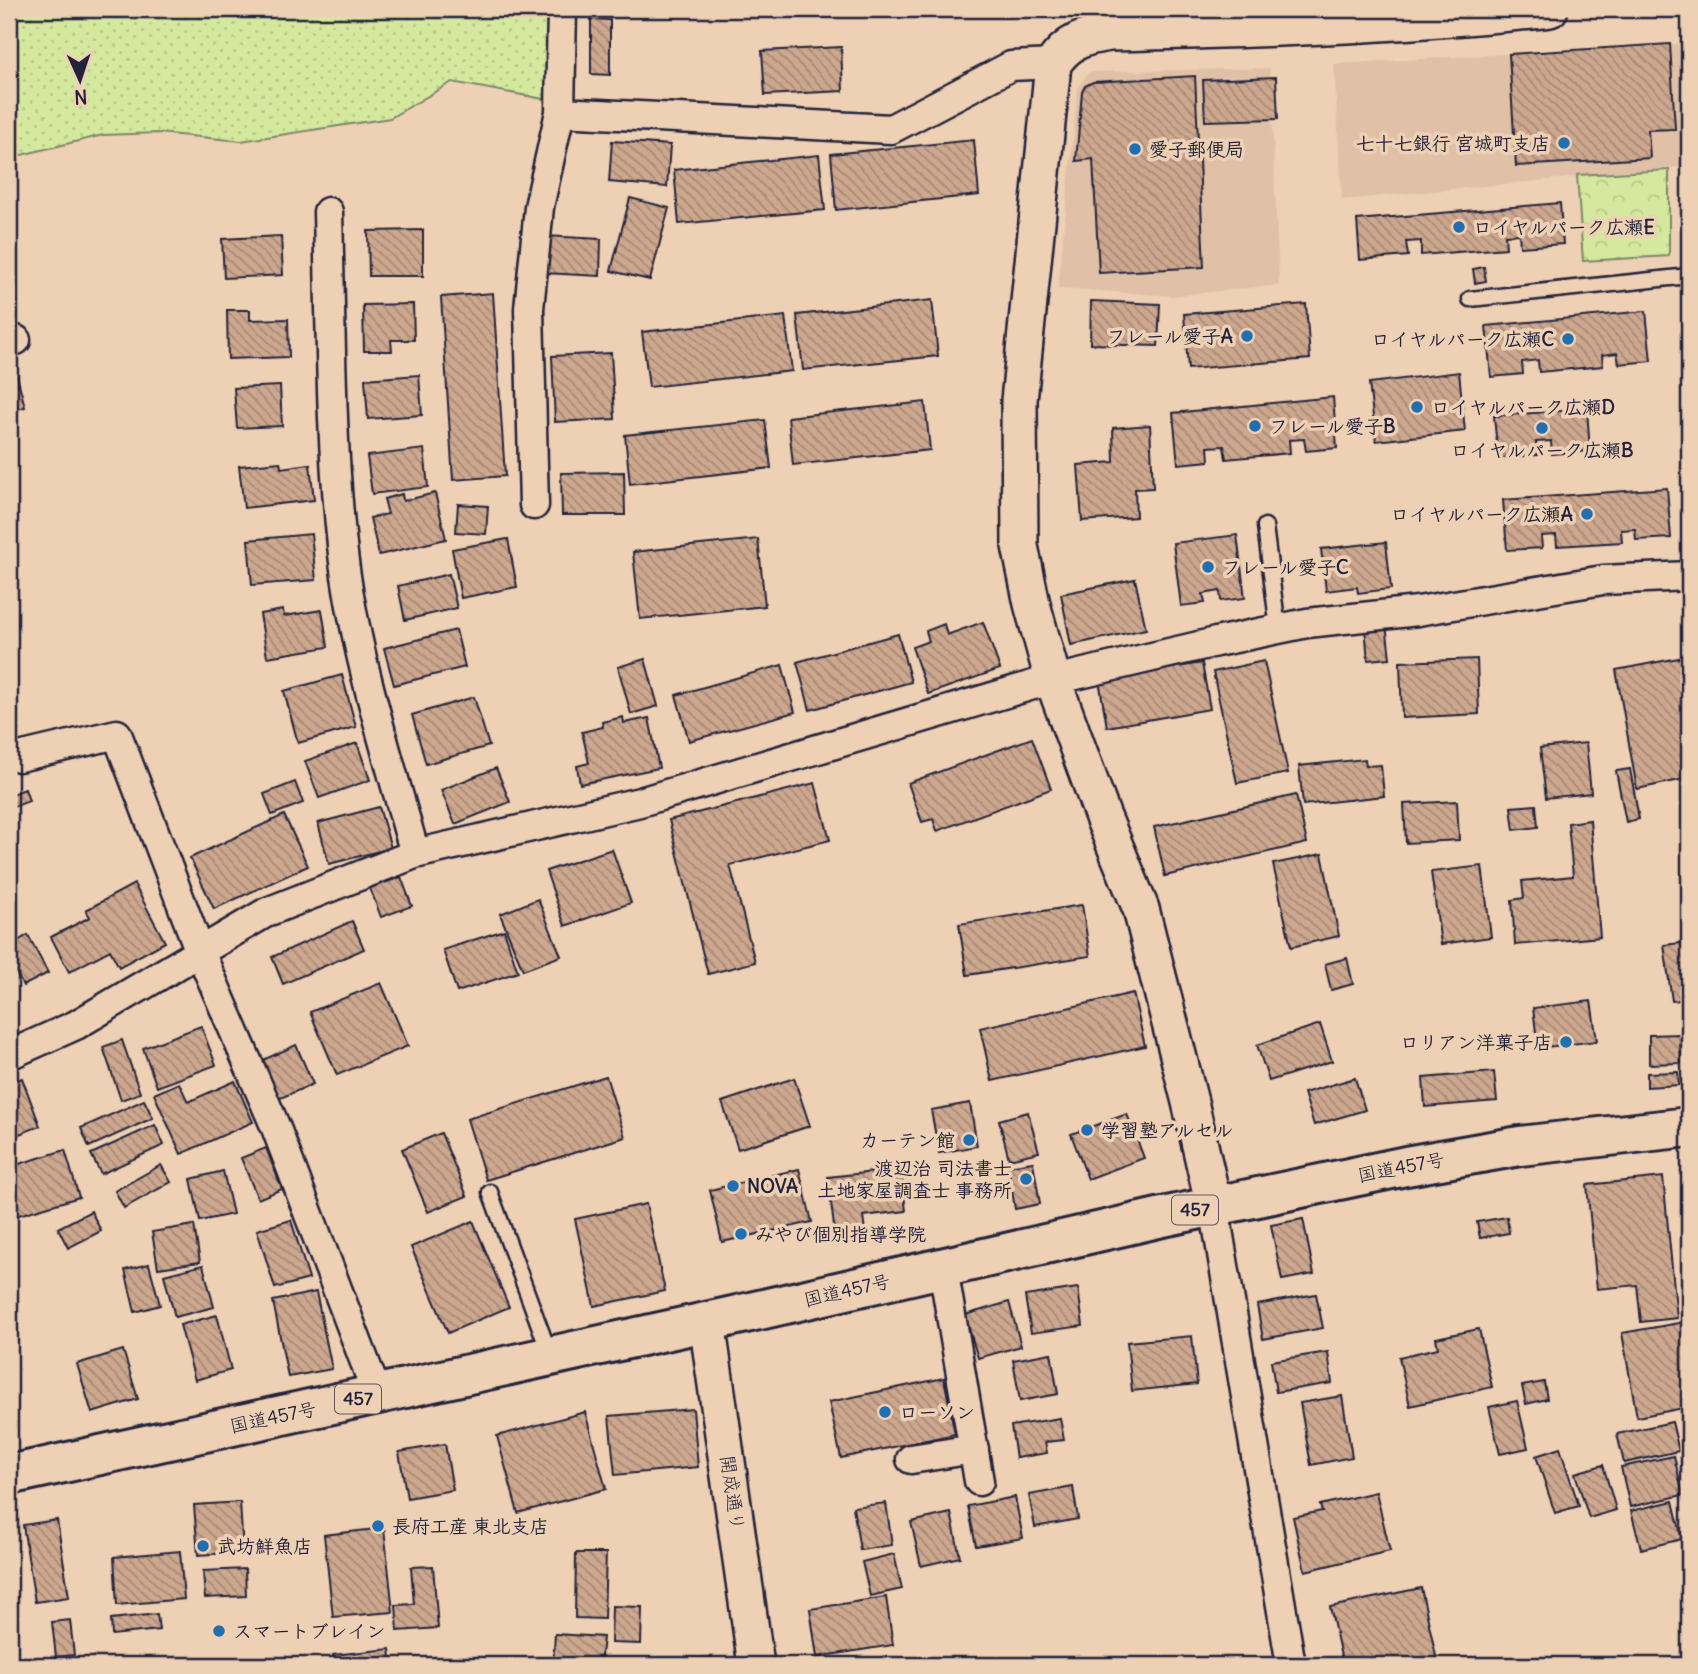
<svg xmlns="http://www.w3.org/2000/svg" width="1698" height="1674" font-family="Delius,'Klee One',sans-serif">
  <defs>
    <pattern id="grass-dots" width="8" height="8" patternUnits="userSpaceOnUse" patternTransform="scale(1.75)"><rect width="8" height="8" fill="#d4e99d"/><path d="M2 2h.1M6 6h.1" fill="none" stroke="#b6c888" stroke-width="1.8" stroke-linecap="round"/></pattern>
    <pattern id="park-crowns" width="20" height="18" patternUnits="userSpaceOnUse" patternTransform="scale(1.75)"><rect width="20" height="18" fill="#d4e99d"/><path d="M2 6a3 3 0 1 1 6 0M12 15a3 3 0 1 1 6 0" fill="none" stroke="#b6c888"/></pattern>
    <pattern id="building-back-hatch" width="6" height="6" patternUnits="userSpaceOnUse" patternTransform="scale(1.75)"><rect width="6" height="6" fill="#cda88f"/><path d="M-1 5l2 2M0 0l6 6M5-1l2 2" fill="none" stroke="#a68876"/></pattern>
  </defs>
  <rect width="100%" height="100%" fill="#eed0b4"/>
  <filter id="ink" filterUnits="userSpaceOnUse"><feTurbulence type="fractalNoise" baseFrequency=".0143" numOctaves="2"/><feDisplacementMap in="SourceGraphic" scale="14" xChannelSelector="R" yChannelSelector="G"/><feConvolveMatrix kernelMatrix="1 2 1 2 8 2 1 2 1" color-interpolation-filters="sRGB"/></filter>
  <g filter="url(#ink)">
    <path fill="#e0c1a7" d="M1689 43V83L1681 167 1342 200 1334 64Z
      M1270 68 1279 285 1171 296 1058 288 1078 87 1089 72Z"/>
    <path fill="url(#grass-dots)" stroke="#7b866c" stroke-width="2" d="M9 9H562L560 102 452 82 390 118 241 141 158 133 103 135 9 158Z"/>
    <path fill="url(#park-crowns)" stroke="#7b866c" stroke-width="2" d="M1669 170V256L1583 261 1577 175Z"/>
    <path fill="url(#building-back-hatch)" stroke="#22223b" stroke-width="2" d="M591 19 610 20V75L591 74Z
      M1670 44 1675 129 1648 130 1650 158 1516 166 1509 54Z
      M841 47 843 91 765 95 762 51Z
      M1195 76 1204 267 1099 273 1093 159 1076 161 1082 92 1085 86 1093 82Z
      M1276 77 1278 119 1205 121 1203 80Z
      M974 140 979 195 836 210 831 154Z
      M612 141 670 145 667 187 609 182Z
      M819 155 825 210 679 224 674 170Z
      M630 198 669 208 650 280 611 271Z
      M1560 203 1563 244 1520 247 1519 234 1505 235 1506 248 1421 255V241L1406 242 1408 256 1360 260 1357 220Z
      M423 230V276H369L368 231Z
      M281 236 283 275 224 278 222 239Z
      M545 236 601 239 600 276 544 273Z
      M1484 267 1486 281 1475 283 1473 269Z
      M493 293 505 476 453 480 441 297Z
      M932 300 938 356 803 370 797 315Z
      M1091 301 1160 304 1158 346 1090 344Z
      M413 304 414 340H391L392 351H364L363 305Z
      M1306 304 1310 359 1188 369 1184 314Z
      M227 310H250V320L288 319 289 357 228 359Z
      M1646 311 1651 361 1619 364 1617 353 1602 355 1603 366 1539 372 1538 360 1522 362 1523 374 1491 377 1486 326Z
      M785 316 792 371 649 387 642 332Z
      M611 353 615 419 555 422 552 356Z
      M16 372 25 407 9 411V374Z
      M1459 372 1465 431 1376 441 1369 383Z
      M419 375 422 415 368 419 365 379Z
      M280 386 282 426 237 428 234 388Z
      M1333 397 1337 448 1306 451 1304 439 1289 440 1290 453 1226 459 1224 446 1208 447 1209 461 1178 464 1173 413Z
      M925 402 930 450 793 465 788 417Z
      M1587 409 1590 451 1552 454 1551 441 1536 442 1537 455 1498 458 1494 416Z
      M765 420 771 468 630 484 625 435Z
      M1150 425 1153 488 1135 489 1136 517 1082 521 1078 465 1114 462 1113 428Z
      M424 449 428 487 372 494 367 456Z
      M280 462 281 468 310 464 314 500 244 508 239 466Z
      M624 472 625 515H562L561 473Z
      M1667 488 1671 538 1636 540 1635 529 1621 530 1622 542 1557 546 1556 535 1541 536 1542 548 1507 550 1503 500Z
      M435 493 446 539 379 555 370 518 388 514 384 499 402 494 403 501Z
      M458 504 488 506 486 534 456 532Z
      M311 534 316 580 252 585 248 540Z
      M1237 535 1245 598 1221 601 1220 591 1203 594 1205 603 1181 606 1173 543Z
      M508 539 517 587 461 598 452 549Z
      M758 539 765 606 640 619 633 552Z
      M1386 542 1391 589 1358 593 1357 587 1326 591 1321 549Z
      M449 574 457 608 405 620 398 586Z
      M1135 579 1146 629 1071 645 1061 594Z
      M283 610 284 616 322 610 328 647 267 657 260 614Z
      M983 622 1000 669 928 694 912 647 929 641 926 631 944 624 947 635Z
      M1386 624 1390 658 1368 660 1365 627Z
      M456 630 465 667 394 685 384 648Z
      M898 634 911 682 810 710 797 662Z
      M1689 656V802L1685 779 1637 789 1616 670Z
      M645 659 658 706 631 714 618 667Z
      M1477 659 1479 714 1402 718 1400 662Z
      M1264 661 1288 773 1237 783 1213 672Z
      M1202 663 1210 709 1107 727 1099 680Z
      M782 665 795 712 689 741 676 695Z
      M342 675 356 727 298 743 284 691Z
      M474 697 489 746 426 764 412 715Z
      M623 717 624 723 649 718 659 768 580 784 577 766 589 763 582 732 603 727 602 722Z
      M1032 738 1051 789 937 831 933 819 922 822 908 783Z
      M357 743 370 780 319 798 305 761Z
      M1586 743 1591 793 1546 798 1540 748Z
      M1365 759 1366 766 1381 765 1384 796 1303 805 1299 766Z
      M496 768 510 802 455 824 441 790Z
      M1630 769 1639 819 1626 822 1616 771Z
      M295 782 303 803 272 815 264 794Z
      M815 783 830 840 730 865 755 962 708 974 669 820Z
      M25 789 29 801 13 807 9 795Z
      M1296 795 1307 843 1165 876 1154 827Z
      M1457 801 1459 840 1406 843 1404 804Z
      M1536 805 1538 827 1514 830 1511 807Z
      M379 807 391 848 329 864 318 823Z
      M284 815 308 866 214 909 190 858Z
      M1590 820 1600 937 1515 945 1512 900 1524 898 1522 881 1573 876 1568 823Z
      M612 849 631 903 565 926 546 871Z
      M1322 854 1339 936 1291 947 1273 864Z
      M1482 866 1491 937 1441 944 1431 872Z
      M401 877 412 906 381 917 370 888Z
      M134 884 165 942 119 967 110 950 69 972 51 937 90 917 86 910Z
      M538 899 561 956 523 970 500 914Z
      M1082 905 1090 956 967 975 959 924Z
      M352 921 364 949 283 984 272 957Z
      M504 930 518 972 457 992 443 950Z
      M28 935 48 973 23 986 9 959V946Z
      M1689 942V999L1672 1001 1664 945Z
      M1347 958 1353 984 1331 990 1325 964Z
      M381 983 408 1046 337 1075 310 1012Z
      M1133 993 1145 1046 992 1081 980 1028Z
      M1591 1001 1597 1041 1538 1048 1533 1008Z
      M1320 1024 1332 1061 1269 1081 1257 1045Z
      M201 1026 216 1065 157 1087 143 1048Z
      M1680 1034 1681 1063 1649 1064V1035Z
      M122 1040 140 1093 121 1100 103 1047Z
      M296 1045 313 1084 269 1103 252 1065Z
      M1494 1072 1497 1101 1425 1107 1423 1078Z
      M1678 1072 1679 1085 1647 1087V1073Z
      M606 1076 625 1137 486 1180 467 1119Z
      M22 1078 40 1126 9 1138V1083Z
      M794 1078 810 1126 738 1149 722 1102Z
      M1355 1078 1365 1110 1314 1125 1304 1093Z
      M235 1081 253 1122 181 1154 154 1094 179 1083 188 1102Z
      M144 1100 153 1118 89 1147 81 1128Z
      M970 1103 977 1146 939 1153 931 1110Z
      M1028 1112 1039 1152 1009 1159 999 1120Z
      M1127 1114 1144 1158 1088 1179 1071 1134Z
      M155 1125 164 1145 101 1174 91 1154Z
      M441 1133 467 1196 428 1212 402 1149Z
      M266 1148 282 1189 258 1199 241 1158Z
      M65 1150 79 1197 9 1218V1167Z
      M1033 1162 1040 1204 1015 1209 1008 1166Z
      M161 1165 171 1182 124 1208 115 1191Z
      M799 1169 812 1222 722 1242 710 1190Z
      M901 1169 906 1211 863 1216 865 1231 835 1235 828 1177Z
      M223 1171 233 1214 200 1221 191 1179Z
      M1663 1177 1677 1318 1641 1322 1637 1285 1597 1289 1587 1185Z
      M646 1204 665 1291 594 1306 575 1219Z
      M91 1211 101 1231 68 1248 58 1228Z
      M1507 1217 1509 1233 1480 1238 1477 1222Z
      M1303 1219 1314 1274 1282 1280 1271 1225Z
      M291 1220 309 1279 275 1288 257 1230Z
      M473 1221 509 1307 448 1333 411 1247Z
      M194 1225 200 1262 158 1268 152 1232Z
      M149 1264 160 1305 135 1312 125 1270Z
      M203 1265 214 1307 175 1317 164 1275Z
      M1078 1288 1083 1326 1031 1333 1025 1296Z
      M316 1292 332 1369 288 1377 273 1301Z
      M1316 1294 1323 1328 1263 1339 1257 1305Z
      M1009 1302 1021 1346 978 1358 965 1315Z
      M217 1315 231 1370 195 1380 180 1325Z
      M1685 1322 1689 1349V1407L1637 1417 1622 1333Z
      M1479 1329 1492 1387 1410 1406 1399 1357 1438 1348 1436 1338Z
      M1192 1336 1197 1384 1132 1391 1127 1342Z
      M123 1350 138 1399 92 1413 77 1364Z
      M1328 1352 1332 1383 1276 1392 1271 1361Z
      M1051 1353 1058 1394 1020 1401 1013 1360Z
      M944 1378 955 1434 841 1458 829 1402Z
      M1544 1382 1547 1399 1526 1404 1522 1386Z
      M1342 1396 1352 1457 1311 1465 1300 1403Z
      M1517 1401 1528 1448 1500 1454 1489 1407Z
      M693 1409 698 1467 615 1475 609 1416Z
      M585 1412 606 1489 518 1513 497 1436Z
      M1060 1418 1064 1440 1045 1442 1047 1453 1016 1458 1011 1426Z
      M1672 1422 1679 1451 1624 1463 1617 1434Z
      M445 1444 453 1490 407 1498 399 1452Z
      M1560 1448 1579 1506 1555 1513 1536 1456Z
      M1674 1456 1683 1495 1630 1507 1621 1467Z
      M1603 1465 1616 1510 1589 1518 1575 1473Z
      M1073 1487 1078 1519 1035 1527 1029 1495Z
      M1376 1492 1390 1551 1305 1571 1293 1517 1322 1511 1320 1505Z
      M1015 1497 1023 1538 976 1546 968 1506Z
      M1673 1501 1682 1539 1641 1549 1631 1511Z
      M240 1502 243 1552 198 1555 194 1505Z
      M886 1503 892 1545 860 1550 853 1507Z
      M951 1513 960 1557 921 1566 911 1522Z
      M57 1520 69 1597 35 1602 23 1525Z
      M384 1528 393 1612 333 1617 324 1535Z
      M180 1551 184 1599 117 1605 114 1557Z
      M576 1553H606L604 1619 575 1618Z
      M894 1554 902 1589 870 1596 862 1562Z
      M433 1566 438 1628 398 1631 396 1605 414 1604 411 1567Z
      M245 1569 246 1596 205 1598 203 1571Z
      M9 1587 16 1626 9 1627Z
      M1421 1588 1438 1665H1343L1330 1607Z
      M886 1597 893 1645 817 1657 810 1609Z
      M612 1606 642 1607 641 1644 611 1643Z
      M157 1614 159 1630 112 1635 111 1619Z
      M70 1620 74 1655 56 1657 52 1622Z
      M555 1634 603 1637 600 1665H553Z
      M390 1649 392 1665H334L333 1655Z
      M712 1657 713 1665H636V1664Z"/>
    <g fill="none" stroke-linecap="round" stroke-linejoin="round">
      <g stroke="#22223b" stroke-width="19">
        <path id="service" d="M1470 299 1689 276
          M1265 526 1278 629
          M490 1192 550 1355"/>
      </g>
      <g stroke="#22223b" stroke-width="33">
        <path id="minor" d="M562 9 560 112 891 129 1011 66 1053 64
          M328 212C331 322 330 435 342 545 353 648 388 755 415 854
          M9 342 16 340
          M534 505 529 309 539 207 560 112
          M19 757 117 734 200 952 276 1128 377 1394
          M9 1055 76 1025 267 912 415 854 640 802 1033 685 1216 642 1307 623 1418 611 1603 580 1689 576
          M1214 1206 1291 1665
          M943 1268 979 1481
          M911 1459 974 1449"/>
      </g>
      <g stroke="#22223b" stroke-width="40">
        <path id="tertiary" d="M1214 1206 1190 1102 1141 909 1103 817 1053 680 1032 604 1020 546 1019 401 1053 64C1067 42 1085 36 1110 33 1257 30 1403 25 1550 9
          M707 1322 756 1665"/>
      </g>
      <g stroke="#22223b" stroke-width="44">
        <path id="trunk" d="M9 1475 733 1316 1158 1218 1406 1166 1520 1146 1689 1127"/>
      </g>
      <use href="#service" stroke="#eed0b4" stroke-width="14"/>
      <use href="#minor" stroke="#eed0b4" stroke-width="28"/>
      <use href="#tertiary" stroke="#eed0b4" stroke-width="35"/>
      <use href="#trunk" stroke="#eed0b4" stroke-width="38"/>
    </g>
  </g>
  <g fill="#1f6fb2" stroke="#eed0b4" stroke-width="2.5">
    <circle cx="1564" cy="143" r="7"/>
    <circle cx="1135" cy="149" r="7"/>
    <circle cx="1459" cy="227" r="7"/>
    <circle cx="1247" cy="336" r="7"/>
    <circle cx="1568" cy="339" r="7"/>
    <circle cx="1417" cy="407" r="7"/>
    <circle cx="1255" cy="426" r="7"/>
    <circle cx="1542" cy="428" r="7"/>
    <circle cx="1587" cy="514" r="7"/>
    <circle cx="1208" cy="567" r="7"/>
    <circle cx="1566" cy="1042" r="7"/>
    <circle cx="1087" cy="1130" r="7"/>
    <circle cx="969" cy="1140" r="7"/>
    <circle cx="1026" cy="1179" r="7"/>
    <circle cx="733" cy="1186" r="7"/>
    <circle cx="741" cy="1234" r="7"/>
    <circle cx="885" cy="1412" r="7"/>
    <circle cx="378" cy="1526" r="7"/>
    <circle cx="203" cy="1546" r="7"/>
    <circle cx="219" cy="1631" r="7"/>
  </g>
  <g text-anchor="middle" stroke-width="7" stroke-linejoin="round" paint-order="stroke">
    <g fill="#eed0b4" stroke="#5f565f" stroke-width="2">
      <rect x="1172" y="1195.5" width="46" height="29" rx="5"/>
      <rect x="335" y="1384.5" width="46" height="29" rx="5"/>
    </g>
    <g font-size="18" font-weight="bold" fill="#22223b">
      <text x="1195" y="1216">457</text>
      <text x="358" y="1405">457</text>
    </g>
    <g font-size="19" font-weight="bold" fill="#22223b" stroke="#eed0b4" text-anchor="start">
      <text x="1550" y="150" text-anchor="end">七十七銀行 宮城町支店</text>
      <text x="1149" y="156">愛子郵便局</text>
      <text x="1473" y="234">ロイヤルパーク広瀬E</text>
      <text x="1233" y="343" text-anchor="end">フレール愛子A</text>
      <text x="1554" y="346" text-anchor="end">ロイヤルパーク広瀬C</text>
      <text x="1431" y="414">ロイヤルパーク広瀬D</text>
      <text x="1269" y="433">フレール愛子B</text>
      <text x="1542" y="457" text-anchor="middle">ロイヤルパーク広瀬B</text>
      <text x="1573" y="521" text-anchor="end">ロイヤルパーク広瀬A</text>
      <text x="1222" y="574">フレール愛子C</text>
      <text x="1552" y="1049" text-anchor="end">ロリアン洋菓子店</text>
      <text x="1101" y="1137">学習塾アルセル</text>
      <text x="955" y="1147" text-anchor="end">カーテン館</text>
      <text x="1012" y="1175" text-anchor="end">渡辺治 司法書士<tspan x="1012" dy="22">土地家屋調査士 事務所</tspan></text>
      <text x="747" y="1193">NOVA</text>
      <text x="755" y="1241">みやび個別指導学院</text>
      <text x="899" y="1419">ローソン</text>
      <text x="392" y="1533">長府工産 東北支店</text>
      <text x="217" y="1553">武坊鮮魚店</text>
      <text x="233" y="1638">スマートブレイン</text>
    </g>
    <g font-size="19" fill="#22223b" stroke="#eed0b4">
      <text transform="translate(1401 1167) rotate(-11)" y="7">国道457号</text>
      <text transform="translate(847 1290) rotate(-13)" y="7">国道457号</text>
      <text transform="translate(273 1417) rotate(-12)" y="7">国道457号</text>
      <text transform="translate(733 1493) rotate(82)" y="7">開成通り</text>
    </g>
  </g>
  <rect width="1698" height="1674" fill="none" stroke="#eed0b4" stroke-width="35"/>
  <rect x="18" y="18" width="1663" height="1639" fill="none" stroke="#22223b" stroke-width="2.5" filter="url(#ink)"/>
  <g transform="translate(80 80) rotate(177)" stroke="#eed0b4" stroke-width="5" paint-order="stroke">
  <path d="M0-5L12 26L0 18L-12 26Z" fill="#22223b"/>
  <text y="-10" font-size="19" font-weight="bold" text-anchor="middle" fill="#22223b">N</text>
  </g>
</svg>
